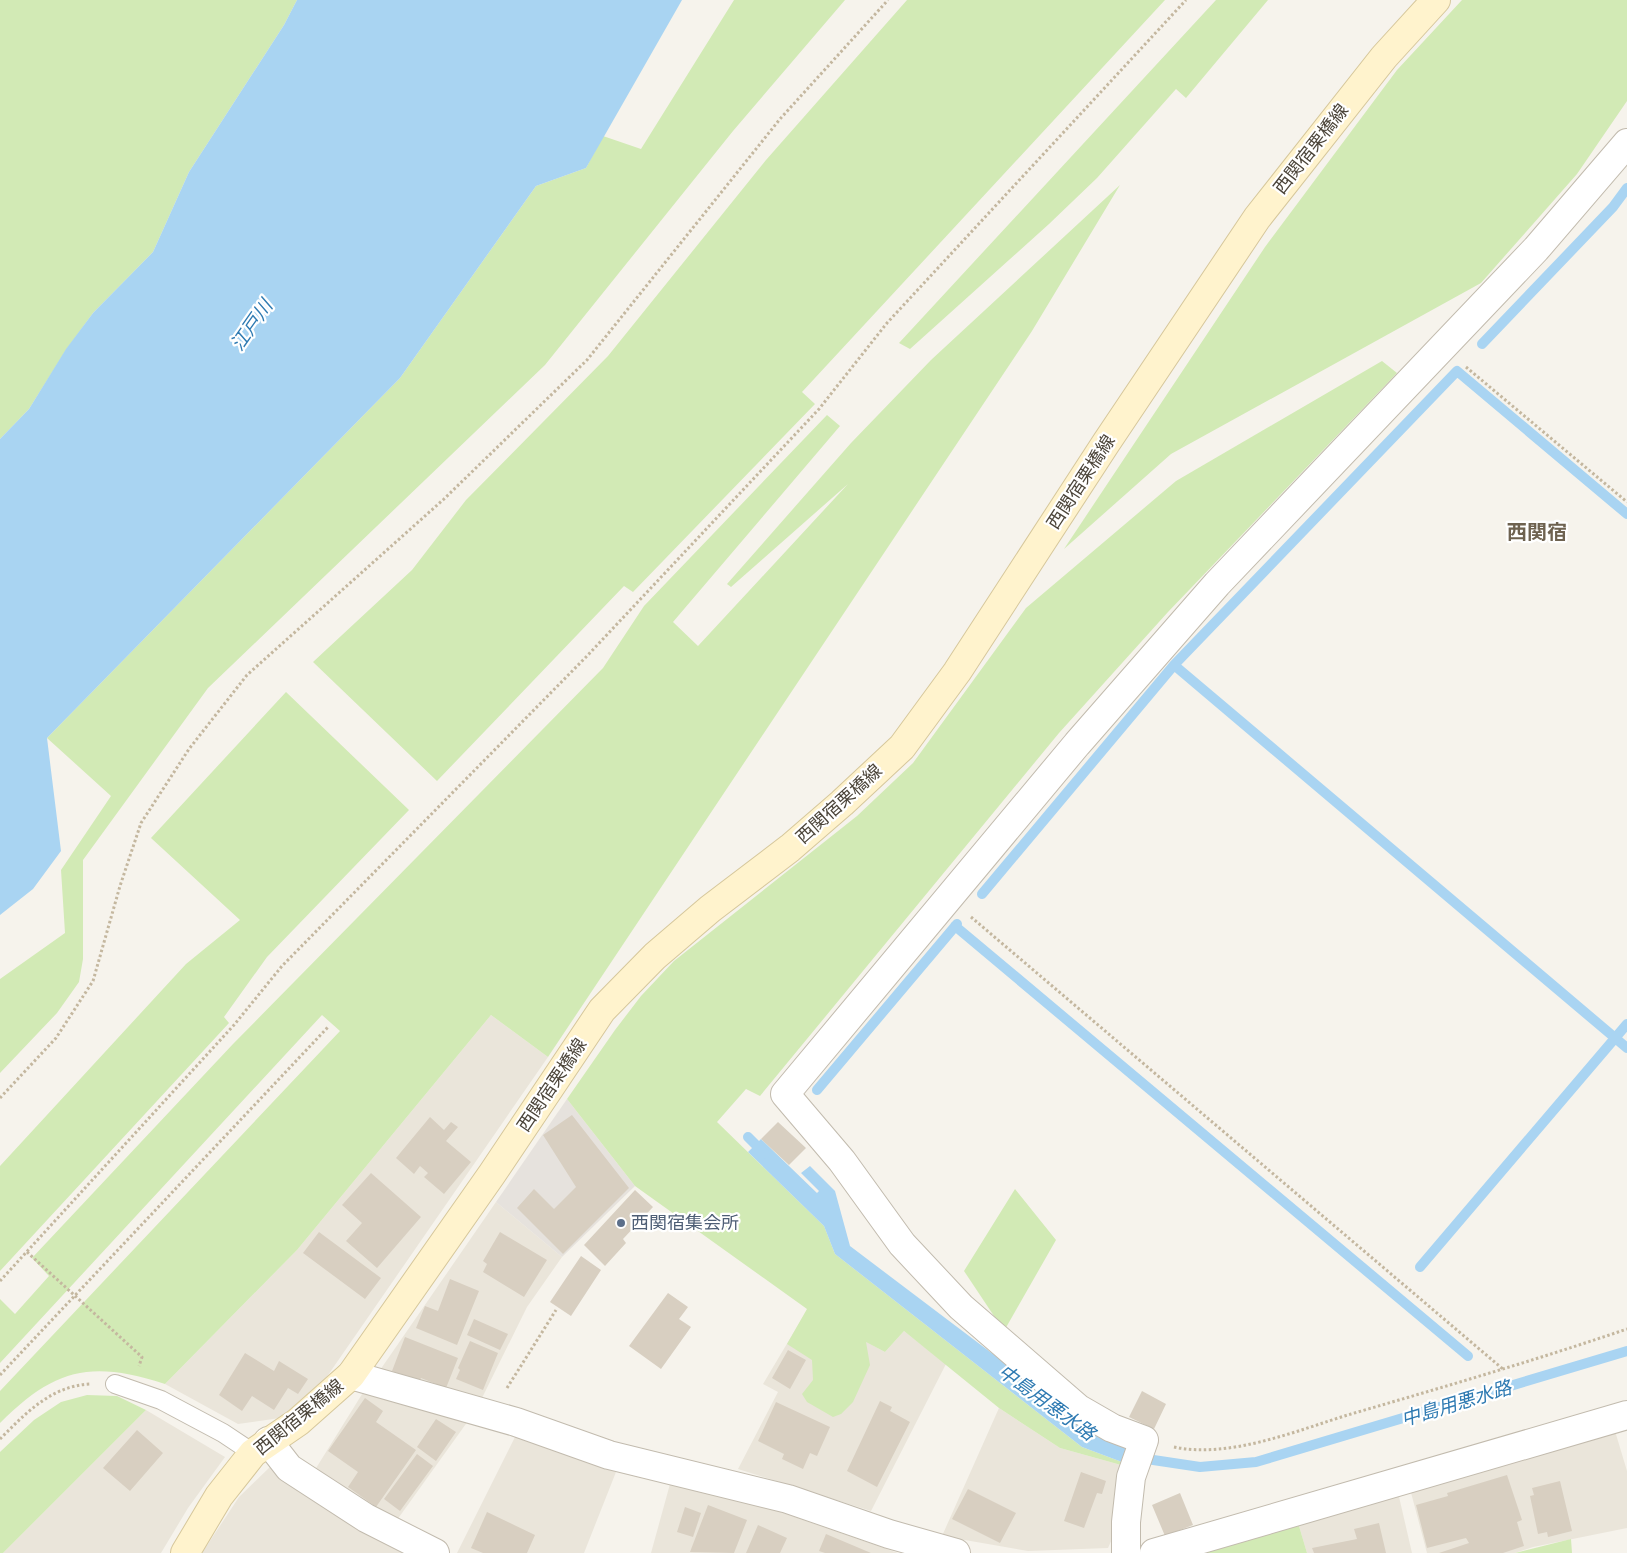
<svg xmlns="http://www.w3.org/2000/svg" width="1627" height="1553" font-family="'Work Sans','Noto Sans JP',sans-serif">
  <rect width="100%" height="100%" fill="#f6f3ec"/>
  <path fill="#eae5da" d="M491 1015 548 1057 326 1378 280 1418 238 1424 165 1384 297 1250Z
    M496 1202 562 1257 527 1307 481 1400 378 1373Z
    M807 1310 885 1352 904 1331 946 1364 871 1511 738 1469 778 1392 763 1384Z
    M364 1391 468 1421 397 1520 313 1473Z
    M999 1408 1060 1448 1121 1465 1116 1530 1108 1548 1028 1551 942 1536Z
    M146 1410 225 1457 188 1508 161 1553H3Z
    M1615 1431 1627 1471V1528L1533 1547 1515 1553H1427L1409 1485Z
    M516 1435 616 1472 584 1553H457Z
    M272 1465 418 1553H202L239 1497Z
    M670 1484 758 1504 898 1553H651Z
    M1397 1488 1412 1553H1307L1299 1526Z"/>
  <path fill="#e6e2dd" d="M567 1099 635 1186 562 1257 496 1202Z"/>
  <path fill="#d2eab5" d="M0 0H297L284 25 189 172 153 252 93 313 66 350 29 409 0 439Z
    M734 0H845L733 131 545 365 208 688 83 860V959L79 982 57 1013 0 1073V979L65 933 61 870 111 796 47 738 400 378 536 186 586 168 603 136 641 149Z
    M907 0H1165L802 392 815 404 633 592 624 586 437 781 313 662 412 570 466 500 608 356 766 160Z
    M1216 0H1268L1186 98 1176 89 1097 178 1049 224 910 349 899 343Z
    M1462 0H1627V101L1577 174 1481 283 1171 454 1064 549 1265 247 1397 70Z
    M1120 185 1032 331 548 1057 491 1015 297 1250 165 1384C91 1360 55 1368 0 1423V1391L340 1031 322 1015 0 1363V1299L15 1314 49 1276 32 1258 233 1044 603 668 644 606 827 415 840 426 673 622 698 646 848 484 731 587 727 584 851 443 931 360Z
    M1382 361 1397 373 1168 612 1059 733 760 1096 746 1089 717 1122 824 1226 835 1254 1082 1447 1122 1462 1121 1465 1060 1448 999 1408 904 1331 885 1352 866 1342 870 1365 853 1402 841 1414 833 1417 807 1402 802 1394 813 1380 812 1360 787 1344 807 1309 635 1186 567 1099 615 1030 641 996 674 961 857 816 913 763 1026 608 1176 481Z
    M286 692 409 810 267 957 224 1017 229 1023 0 1271V1166L186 964 240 920 151 838Z
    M1015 1189 1056 1240 1004 1331 964 1271Z
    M87 1395 117 1396 146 1410 3 1553H0V1452L34 1420 61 1402Z
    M1299 1526 1307 1553H1189Z
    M1571 1539 1572 1553H1515Z"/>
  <path fill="#a9d4f2" d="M297 0H682L586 168 536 186 400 378 47 738 61 851 33 889 0 915V439L29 409 66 349 93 313 153 252 189 172 284 25Z
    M761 1139 817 1193 819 1191 801 1173 810 1166 835 1191 850 1246 1076 1417 1129 1445 1122 1462 1082 1447 835 1254 824 1226 748 1152Z"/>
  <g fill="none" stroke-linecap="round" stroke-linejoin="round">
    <path stroke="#a9d4f2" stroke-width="10" d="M1482 344 1613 207 1627 188
      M1174 665 1627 1048
      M982 894 1174 665 1457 371 1627 514
      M955 926 1468 1356
      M817 1090 957 924
      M748 1137 765 1154
      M1420 1267 1627 1024
      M1140 1458 1200 1467 1256 1462 1627 1351"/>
  </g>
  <path fill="#d8cfc1" d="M572 1115 629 1188 563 1254 517 1208 534 1189 554 1209 576 1187 543 1135Z
    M430 1117 444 1130 451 1122 458 1127 446 1141 471 1162 444 1194 424 1177 428 1173 420 1166 414 1174 396 1158Z
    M778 1122 806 1148 789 1165 761 1139Z
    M371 1173 421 1217 377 1268 346 1241 362 1223 342 1205Z
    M635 1190 653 1207 623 1239 626 1243 605 1266 584 1245Z
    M319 1232 381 1278 365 1299 303 1253Z
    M500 1232 547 1260 524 1297 483 1272 487 1264 483 1261Z
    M581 1256 601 1270 571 1316 550 1302Z
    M450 1279 479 1291 457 1345 416 1328 425 1306 438 1311Z
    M668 1293 688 1307 679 1319 691 1327 661 1369 629 1346Z
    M474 1319 508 1334 500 1350 467 1335Z
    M405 1337 458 1358 446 1388 421 1378 419 1382 392 1371Z
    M470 1341 498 1353 483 1390 456 1379 460 1370 458 1368Z
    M788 1350 806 1360 790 1389 772 1378Z
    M245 1353 274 1371 279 1361 308 1379 298 1394 288 1388 274 1410 252 1396 242 1411 219 1395Z
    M1142 1391 1166 1404 1154 1429 1129 1417Z
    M365 1398 383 1411 376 1422 416 1450 376 1507 348 1487 358 1472 328 1451Z
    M880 1401 892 1407 890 1411 910 1422 877 1487 847 1471Z
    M776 1402 830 1427 817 1456 810 1453 803 1469 782 1459 784 1454 758 1441Z
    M436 1419 456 1432 436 1461 417 1447Z
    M137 1430 163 1453 130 1491 103 1468Z
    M417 1454 433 1466 400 1511 384 1499Z
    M1081 1472 1106 1481 1102 1494 1097 1493 1084 1528 1064 1521Z
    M1507 1475 1522 1520 1517 1522 1524 1546 1503 1553H1439L1469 1543 1466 1538 1427 1548 1416 1505 1448 1496 1447 1493Z
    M1560 1481 1572 1531 1548 1537 1547 1532 1538 1534 1530 1496 1534 1495 1532 1488Z
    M968 1489 1016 1513 1000 1543 952 1519Z
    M1180 1493 1193 1525 1165 1536 1152 1505Z
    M708 1505 747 1520 734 1553 690 1552Z
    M685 1507 701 1513 693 1537 677 1532Z
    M487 1512 535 1535 527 1553H483L471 1548Z
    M1379 1523 1386 1553H1314L1312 1548 1357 1539 1354 1529Z
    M758 1525 787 1538 780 1553H746Z
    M826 1534 871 1553H825L819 1551Z"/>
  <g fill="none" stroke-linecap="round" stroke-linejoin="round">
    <g stroke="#c2bbae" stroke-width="20">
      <path id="lane" d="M115 1384 161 1400 223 1433 253 1453"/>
    </g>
    <g stroke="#c2bbae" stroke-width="30">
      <path id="street" d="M351 1375 516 1422 609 1455 788 1499 889 1534 956 1553
        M268 1441 289 1468 366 1518 435 1553
        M1126 1553V1522L1131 1477 1144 1440 1112 1428 1079 1409 961 1307 902 1244 842 1161 785 1094 1077 744 1217 584 1536 249 1627 143
        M1154 1553 1627 1415"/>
    </g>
    <g stroke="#d6c79b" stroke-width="30">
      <path id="secondary" d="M185 1553 219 1496 253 1453 298 1422 351 1375 492 1174 602 1010 655 956 710 909 790 848 842 803 902 747 957 672 1106 443 1257 218 1384 57 1436 0"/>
    </g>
    <path stroke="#c4b79f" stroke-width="3" stroke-dasharray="2.5 2.5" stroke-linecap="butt" d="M1466 367 1627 502
      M971 917 1504 1370
      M0 1098 56 1038 93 981 120 886 141 823 189 749 247 675 444 499 587 360 780 119 888 0
      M27 1252 142 1357 139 1366
      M0 1281 234 1025 282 966 587 656 819 409 887 323 1186 0
      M0 1375 329 1026
      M507 1388 556 1310
      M0 1439C26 1413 51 1386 90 1384
      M1174 1447C1230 1459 1298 1430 1351 1414 1444 1387 1536 1360 1627 1329"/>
    <use href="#lane" stroke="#fff" stroke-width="18"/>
    <use href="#street" stroke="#fff" stroke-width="28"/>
    <use href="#secondary" stroke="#fff3cd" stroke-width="28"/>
  </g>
  <circle fill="#5c6f8a" stroke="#fff" stroke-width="2" cx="621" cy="1223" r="5"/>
  <g text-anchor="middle" stroke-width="4.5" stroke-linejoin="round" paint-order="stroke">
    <g font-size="18" fill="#4b4439" stroke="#fff">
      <text transform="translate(1311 149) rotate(-52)" y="6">西関宿栗橋線</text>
      <text transform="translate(1081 482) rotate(-57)" y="6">西関宿栗橋線</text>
      <text transform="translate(839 804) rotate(-42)" y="6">西関宿栗橋線</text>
      <text transform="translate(552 1085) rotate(-56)" y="6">西関宿栗橋線</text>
      <text transform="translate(299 1417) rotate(-39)" y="6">西関宿栗橋線</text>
    </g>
    <g font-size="18" fill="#4e5e75" stroke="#fff" text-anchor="start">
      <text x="631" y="1229">西関宿集会所</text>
    </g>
    <g font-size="19" font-style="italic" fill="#2e7ab2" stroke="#fff">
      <text transform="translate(251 325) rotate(-55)" y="7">江戸川</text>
      <text transform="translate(1047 1402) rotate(36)" y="7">中島用悪水路</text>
      <text transform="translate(1456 1403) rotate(-17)" y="7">中島用悪水路</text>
    </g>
    <g font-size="20" font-weight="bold" fill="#6e6250" stroke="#fff">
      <text x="1537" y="539">西関宿</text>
    </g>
  </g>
</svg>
